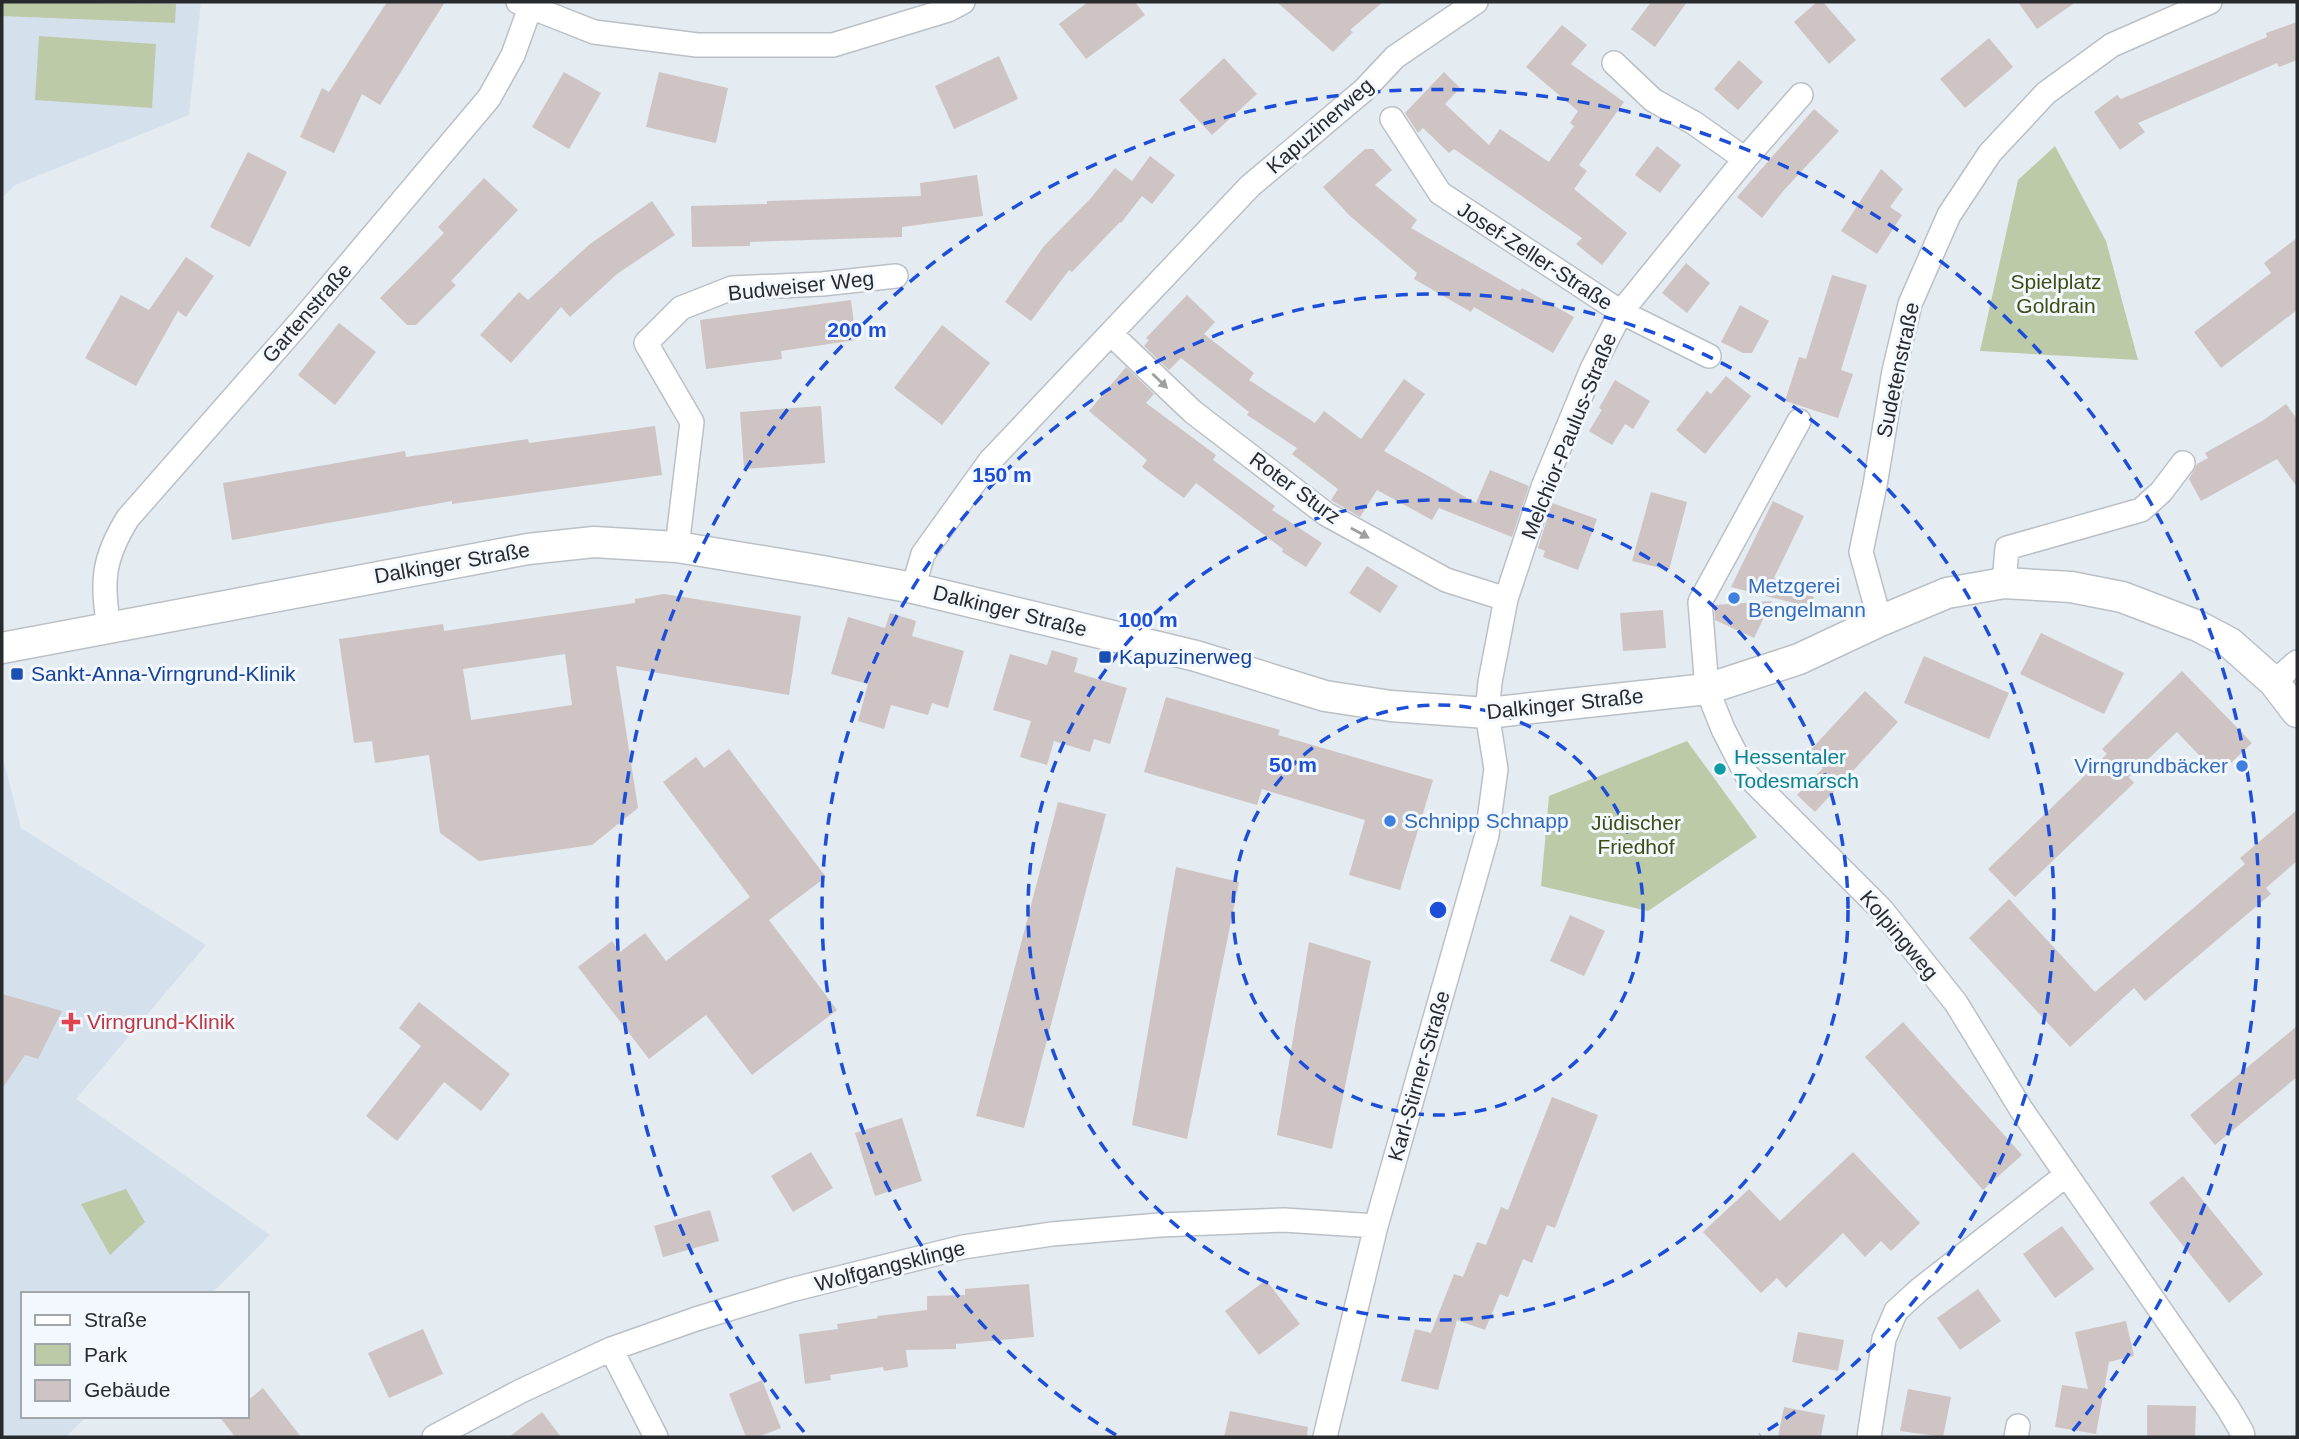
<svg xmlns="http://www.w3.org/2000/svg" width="2299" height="1439" font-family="Arial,sans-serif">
  <rect width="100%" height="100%" fill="#e4ebf1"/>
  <path fill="#d4e1ed" d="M2 2H201L189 115 15 185 2 198Z
    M2 755 21 828 206 945 76 1099 270 1235 211 1294H23V1416H87L66 1437H2Z"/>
  <path fill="#bdcaa7" d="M2 2 176 4 175 23 2 16Z
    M39 36 156 44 152 108 35 100Z
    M2055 146 2106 241 2138 360 1980 351 2018 180Z
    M1687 741 1757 837 1648 911 1541 886 1549 796Z
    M126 1189 145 1222 110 1255 81 1204Z"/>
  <path fill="#cec4c3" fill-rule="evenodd" d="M387 2H445L380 105 362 94 334 153 300 137 322 88 329 92Z
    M1088 2H1135L1145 15 1086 59 1059 24Z
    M1277 2H1383L1350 30 1353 32 1333 52Z
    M1651 2H1687L1655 47 1631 29Z
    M1817 2H1823L1856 40 1829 64 1794 22Z
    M2018 2H2076L2037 29Z
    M2297 22V60L2279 67 2277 63 2138 123 2145 132 2120 150 2094 112 2117 95 2121 99 2267 37 2266 33Z
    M1562 25 1587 45 1571 64 1624 102 1579 165 1587 171 1574 189 1627 233 1602 265 1576 244 1582 238 1454 149 1449 153 1423 128 1418 133 1405 113 1444 72 1460 88 1445 104 1489 145 1500 129 1549 162 1574 126 1570 123 1578 111 1526 67Z
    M1989 38 2013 67 1965 108 1940 79Z
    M999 56 1018 99 954 129 935 86Z
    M1224 58 1257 94 1212 135 1179 100Z
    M1739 60 1763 82 1738 110 1714 89Z
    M564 72 601 93 569 149 532 127Z
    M659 72 728 88 716 143 646 127Z
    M1814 109 1839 131 1784 190 1762 218 1737 197Z
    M1657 146 1681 165 1660 193 1635 175Z
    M1365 149H1373L1392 170 1375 185 1417 220 1411 228 1520 291 1522 288 1574 317 1553 353 1474 307 1471 312 1414 279 1417 273 1350 216 1323 187Z
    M248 152 287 172 250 247 210 227Z
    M1150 156 1175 175 1152 204 1142 196 1121 223 1120 222 1072 272 1069 270 1031 321 1005 302 1044 246 1091 198 1115 168 1132 181Z
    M1881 169 1903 189 1890 207 1902 215 1877 254 1841 231Z
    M977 175 983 216 902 227V237L750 242V246L692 247 691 206 767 204V201L921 196 920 183Z
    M484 178 518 210 451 281 456 285 416 325H407L380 298 444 233 438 227Z
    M652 201 675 235 617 274 570 317 561 307 511 363 480 335 519 292 528 300 590 244Z
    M2297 238V310L2221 368 2194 332 2271 273 2264 263Z
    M186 257 214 276 186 317 178 311 136 386 85 358 121 295 149 310Z
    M1686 263 1710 283 1687 313 1662 293Z
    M1832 275 1867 285 1841 370 1853 374 1838 418 1785 401 1799 357 1806 359Z
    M1187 295 1215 322 1204 334 1254 373 1249 380 1315 423 1324 411 1361 439 1404 379 1425 394 1384 451 1476 503 1490 470 1529 486 1512 537 1439 508 1432 520 1377 490 1360 517 1334 502 1331 500 1338 489 1292 454 1297 448 1247 415 1249 412 1181 358 1169 370 1144 346 1149 340 1146 338Z
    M851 300 856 340 781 351 782 359 706 369 700 320Z
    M1740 305 1769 321 1752 353H1743L1721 342Z
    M339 323 376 352 335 405 298 375Z
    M942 325 990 363 942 425 894 388Z
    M1126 367 1154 394 1146 403 1216 455 1213 460 1275 506 1272 510 1322 543 1306 567 1282 552 1283 549 1196 483 1184 498 1163 483 1142 467 1147 460 1089 411Z
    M1726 376 1751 396 1705 454 1676 430 1707 391 1711 394Z
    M1615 380 1650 401 1633 429 1625 424 1612 445 1589 431 1602 410 1599 408Z
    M2286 404 2297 419V487L2277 459 2201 501 2189 479 2197 464 2208 458 2205 453 2262 421Z
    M821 406 825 463 744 469 740 412Z
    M655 426 662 475 452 504V501L232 540 223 483 405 451 406 457 528 439 529 443Z
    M1651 492 1687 502 1669 570 1632 561Z
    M1773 501 1804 516 1774 578 1814 597 1810 607 1731 587Z
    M1552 503 1597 519 1578 570 1543 557 1545 551 1538 548Z
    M1367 566 1398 586 1380 613 1349 593Z
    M664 594 801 616 789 695 616 666 638 808 592 845 479 861 440 833 429 755 375 763 372 741 354 743 339 639 443 624 444 631 635 603V599ZM565 654 572 705 471 720 463 669Z
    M1772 601 1754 638 1715 620 1714 605Z
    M1663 610 1666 648 1623 651 1620 613Z
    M890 613 916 621 912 636 964 651 948 708 932 703 928 715 891 705 884 729 858 721 868 684 831 674 848 617 885 628Z
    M2041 633 2124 673 2104 714 2020 674Z
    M1052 650 1078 658 1074 672 1127 688 1110 744 1094 739 1090 752 1054 741 1047 765 1020 757 1031 721 993 710 1010 654 1047 665Z
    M1924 656 2009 693 1989 739 1904 703Z
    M2182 671 2252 743 2218 775 2177 732 2129 777 2134 783 2015 897 1988 869 2107 754 2102 749Z
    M1865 691 1898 722 1815 812 1797 795 1823 768 1807 754Z
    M1166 697 1280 730 1278 735 1433 780 1400 890 1349 875 1365 820 1262 789 1257 805 1144 772Z
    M729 749 826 877 769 920 837 1010 752 1075 706 1015 649 1059 578 967 612 941 620 952 645 933 666 961 750 897 663 782 696 757 704 768Z
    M1058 802 1106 814 1024 1128 976 1116Z
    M2297 810V861L2266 888 2271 894 2145 1001 2134 988 2070 1047 1969 938 2009 899 2095 992 2245 864 2240 858Z
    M1176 867 1239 882 1187 1139 1132 1125Z
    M1570 915 1605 931 1584 976 1550 961Z
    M1309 942 1371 961 1332 1149 1277 1135Z
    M2 994 62 1011 38 1059 25 1055 2 1089Z
    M419 1002 510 1074 481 1111 444 1082 397 1141 366 1116 421 1046 399 1028Z
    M1903 1022 2022 1155 1983 1190 1865 1057Z
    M2297 1026V1077L2215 1145 2190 1115Z
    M1552 1097 1598 1115 1555 1228 1547 1225 1532 1263 1523 1259 1508 1297 1500 1294 1485 1330 1457 1320 1438 1390 1401 1381 1415 1329 1431 1333 1454 1274 1463 1277 1477 1242 1486 1245 1501 1207 1508 1210Z
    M902 1118 922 1181 875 1196 855 1133Z
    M811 1152 833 1188 793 1212 771 1176Z
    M1853 1152 1920 1223 1891 1251 1881 1241 1865 1257 1843 1233 1786 1288 1777 1278 1761 1293 1703 1232 1749 1189 1780 1221Z
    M2183 1176 2263 1274 2229 1303 2149 1203Z
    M710 1210 719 1241 663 1257 654 1226Z
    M2062 1226 2094 1269 2055 1298 2023 1254Z
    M1266 1280 1300 1324 1259 1355 1225 1311Z
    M1029 1284 1034 1337 956 1344V1349L906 1350 908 1367 884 1371 883 1367 830 1375 831 1380 805 1384 799 1334 838 1329 837 1324 878 1318 877 1316 927 1310V1296L965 1295V1289Z
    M1978 1289 2001 1321 1960 1350 1937 1318Z
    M2126 1321 2134 1356 2109 1362 2096 1434 2055 1427 2062 1385 2088 1389 2075 1332Z
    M423 1329 443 1374 389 1398 368 1353Z
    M1798 1332 1844 1340 1838 1371 1792 1362Z
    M762 1380 781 1428 758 1437H746L729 1394Z
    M263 1388 301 1437H235L219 1416H247V1401Z
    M1908 1389 1951 1397 1943 1437 1900 1431Z
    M2147 1405 2196 1406 2195 1437H2147Z
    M1784 1407 1825 1415 1821 1437H1778Z
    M1230 1411 1308 1427 1307 1437H1224Z
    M542 1412 561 1437H509Z"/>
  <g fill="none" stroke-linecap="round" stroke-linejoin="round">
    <g stroke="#bac0c6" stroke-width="26">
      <path id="minor" d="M518 2 594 32 697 45H833L948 10 963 2
        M1614 63 1653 100 1694 123 1745 159
        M1392 119 1440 193 1621 312 1709 356
        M1111 334 1193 412 1326 514 1446 580 1506 599
        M1799 421 1700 602 1707 689 1723 729 1746 774 1882 910 1956 1003 2021 1109 2228 1408 2242 1432 2243 1437
        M677 547 692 422 646 343 681 308 732 288 822 284 896 276
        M2004 583 2007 548 2141 510 2161 492 2183 463
        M913 588 923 554 990 461 1250 186 1364 90 1395 57 1476 2
        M1880 621 1861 552 1875 485 1894 371 1910 304 1949 215 1990 153 2046 93 2112 45 2210 2
        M109 627C101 582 103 558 128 518L301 321 489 98 513 55 532 2
        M2274 682 2297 662
        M611 1349 656 1437
        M434 1437 521 1391 611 1349 696 1319 791 1290 963 1247 1052 1234 1160 1225 1284 1220 1376 1226
        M1325 1437 1376 1226 1487 835 1496 769 1487 713 1490 682 1506 599 1543 487 1592 369 1621 312 1745 159 1801 95
        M1869 1437 1884 1339 1896 1311 1919 1290 2066 1175
        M2016 1437 2018 1426"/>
    </g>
    <g stroke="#bac0c6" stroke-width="33">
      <path id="tertiary" d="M2 648 528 549 594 542 677 547 822 571 913 588 1196 656 1325 696 1391 706 1487 713 1707 689 1799 659 1880 621 1947 593 2004 583 2071 587 2122 597 2198 626 2230 643 2274 682 2297 712"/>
    </g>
    <use href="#minor" stroke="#fff" stroke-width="23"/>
    <use href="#tertiary" stroke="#fff" stroke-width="30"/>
  </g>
  <defs><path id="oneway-solid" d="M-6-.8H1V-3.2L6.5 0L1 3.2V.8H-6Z" transform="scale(1.75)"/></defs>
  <g fill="#9ea0a0">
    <use href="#oneway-solid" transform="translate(1160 381) rotate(44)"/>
    <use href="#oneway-solid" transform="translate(1360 533) rotate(29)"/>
  </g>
  <g fill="none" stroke="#1d4ed8" stroke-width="3.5" stroke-dasharray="12 9">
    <circle cx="1438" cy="910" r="205"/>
    <circle cx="1438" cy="910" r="410"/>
    <path d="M1116 1435A616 616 0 1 1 1760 1435"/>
    <path d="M804 1432A821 821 0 1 1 2072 1432"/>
  </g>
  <g fill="#3f7fe0" stroke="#f2f8fe" stroke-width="2.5">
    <circle cx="1734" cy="598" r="7"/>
    <circle cx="2242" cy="766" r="7"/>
    <circle cx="1390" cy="821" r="7"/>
  </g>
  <g fill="#1a4fb4" stroke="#f2f8fe" stroke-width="2.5">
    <rect x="1098" y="650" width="14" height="14" rx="3.5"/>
    <rect x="10" y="667" width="14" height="14" rx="3.5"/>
  </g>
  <circle fill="#0f9aa8" stroke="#f2f8fe" stroke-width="2.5" cx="1720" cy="769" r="7"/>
  <path fill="#e0444e" stroke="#f2f8fe" stroke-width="2.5" d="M67.5 1011.5h7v7h7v7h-7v7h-7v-7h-7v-7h7z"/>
  <g text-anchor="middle" stroke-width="6" stroke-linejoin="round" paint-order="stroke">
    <g font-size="21" fill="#282b2d" stroke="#f2f8fe">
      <text transform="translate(1320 126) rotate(-41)" y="7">Kapuzinerweg</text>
      <text transform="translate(1535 256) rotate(33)" y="7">Josef-Zeller-Straße</text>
      <text transform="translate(801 286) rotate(-6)" y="7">Budweiser Weg</text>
      <text transform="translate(307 313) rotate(-49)" y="7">Gartenstraße</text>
      <text transform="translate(1898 370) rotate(-78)" y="7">Sudetenstraße</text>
      <text transform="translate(1569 436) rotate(-68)" y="7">Melchior-Paulus-Straße</text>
      <text transform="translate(1295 488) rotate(36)" y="7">Roter Sturz</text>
      <text transform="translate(452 563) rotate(-10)" y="7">Dalkinger Straße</text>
      <text transform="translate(1010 611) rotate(14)" y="7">Dalkinger Straße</text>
      <text transform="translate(1565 704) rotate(-6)" y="7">Dalkinger Straße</text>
      <text transform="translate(1899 935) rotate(50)" y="7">Kolpingweg</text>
      <text transform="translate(1419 1076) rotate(-74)" y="7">Karl-Stirner-Straße</text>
      <text transform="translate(890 1266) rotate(-14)" y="7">Wolfgangsklinge</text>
    </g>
    <g font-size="21" fill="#3e4e12" stroke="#f2f8fe">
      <text x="2056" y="289">Spielplatz<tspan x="2056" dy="24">Goldrain</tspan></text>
      <text x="1636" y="830">Jüdischer<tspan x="1636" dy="24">Friedhof</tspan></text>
    </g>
    <g font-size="21" fill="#366cbe" stroke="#f2f8fe" text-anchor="start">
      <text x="1748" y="593">Metzgerei<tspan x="1748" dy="24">Bengelmann</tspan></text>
      <text x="2228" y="773" text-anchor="end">Virngrundbäcker</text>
      <text x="1404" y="828">Schnipp Schnapp</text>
    </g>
    <g font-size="21" fill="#164399" stroke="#f2f8fe" text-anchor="start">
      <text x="1119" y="664">Kapuzinerweg</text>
      <text x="31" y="681">Sankt-Anna-Virngrund-Klinik</text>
    </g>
    <g font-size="21" fill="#0d838f" stroke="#f2f8fe" text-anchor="start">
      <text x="1734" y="764">Hessentaler<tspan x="1734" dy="24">Todesmarsch</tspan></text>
    </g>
    <g font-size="21" fill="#be3a42" stroke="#f2f8fe" text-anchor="start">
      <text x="87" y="1029">Virngrund-Klinik</text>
    </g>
  </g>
  <circle cx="1438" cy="910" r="10" fill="#1d4ed8" stroke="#f2f8fe" stroke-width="3.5"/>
  <g font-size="21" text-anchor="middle" font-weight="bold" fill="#1d4ed8" stroke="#f2f8fe" stroke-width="6" stroke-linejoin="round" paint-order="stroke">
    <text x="857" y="337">200 m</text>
    <text x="1002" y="482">150 m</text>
    <text x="1148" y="627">100 m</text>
    <text x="1293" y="772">50 m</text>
  </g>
  <rect width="2299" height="1439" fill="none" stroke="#282b2d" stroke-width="7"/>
  <rect x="21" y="1292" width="228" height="126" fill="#f2f8fe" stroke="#a1a6aa" stroke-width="2"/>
  <rect x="35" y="1315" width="35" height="10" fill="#ffffff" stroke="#a1a6aa" stroke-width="2"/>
  <text x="84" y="1327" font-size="21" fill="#282b2d">Straße</text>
  <rect x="35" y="1344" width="35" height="21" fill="#bdcaa7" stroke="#a1a6aa" stroke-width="2"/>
  <text x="84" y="1362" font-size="21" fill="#282b2d">Park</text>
  <rect x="35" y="1380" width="35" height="21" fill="#cec4c3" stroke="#a1a6aa" stroke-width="2"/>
  <text x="84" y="1397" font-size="21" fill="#282b2d">Gebäude</text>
</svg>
